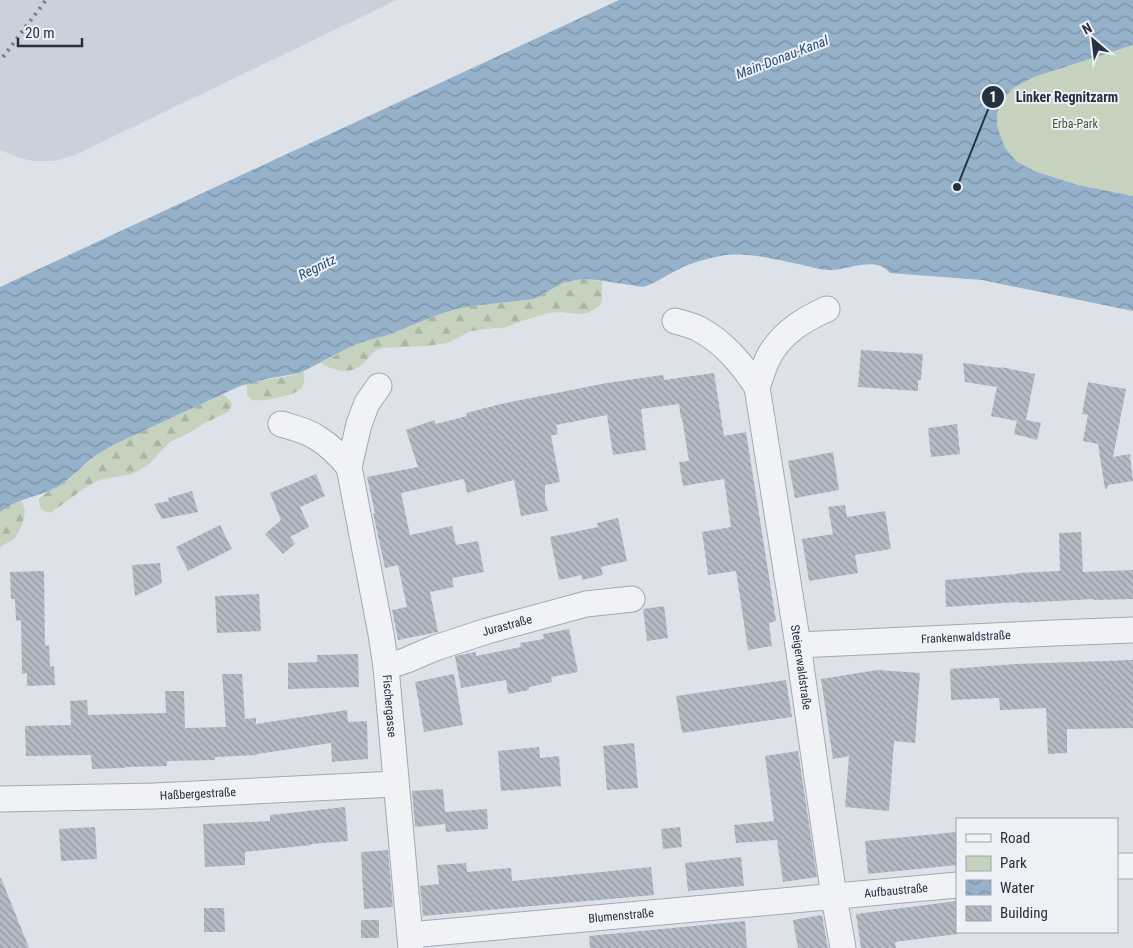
<svg xmlns="http://www.w3.org/2000/svg" width="1133" height="948" font-family="'Roboto Condensed',sans-serif">
  <defs>
    <pattern id="forest-firs" width="22" height="20" patternUnits="userSpaceOnUse" patternTransform="scale(1.25)"><rect width="22" height="20" fill="#c4d2be"/><path d="M5 1l3.5 6h-7zM16 11l3.5 6h-7z" fill="#a8b5a4"/></pattern>
    <pattern id="water-waves" width="16" height="10" patternUnits="userSpaceOnUse" patternTransform="scale(1.25)"><rect width="16" height="10" fill="#96b1ca"/><path d="M0 5q4-4 8 0t8 0" fill="none" stroke="#7a90a5"/></pattern>
    <pattern id="building-back-hatch" width="6" height="6" patternUnits="userSpaceOnUse" patternTransform="scale(1.25)"><rect width="6" height="6" fill="#b4bbc5"/><path d="M-1 5l2 2M0 0l6 6M5-1l2 2" fill="none" stroke="#9298a1"/></pattern>
  </defs>
  <rect width="100%" height="100%" fill="#dde2e8"/>
  <path fill="#cbd1da" d="M0 0H397L75 155 54 161H33L20 158 0 150Z"/>
  <path fill="url(#forest-firs)" d="M581 279 602 281V301L599 306 588 313 578 314 559 312 548 313 525 320 506 327 471 331 448 343 426 346 382 348C368 353 370 360 360 366 348 375 332 370 321 363L354 345 372 339 385 336 440 314 460 308 481 305 534 299 563 283Z
    M304 372C304 377 305 383 302 388 295 396 261 402 251 400L247 394V384C265 378 286 379 304 372Z
    M223 394 231 402 232 406 228 412 205 423 189 433 170 442 149 464 143 468 132 474 103 479 95 482 82 490 52 512C41 513 40 509 39 499L47 492 69 479 98 454 113 445Z
    M22 501 25 511 22 526 14 539 0 547V512L8 506Z"/>
  <path fill="#c4d2be" d="M1133 45V196L1078 185 1034 171 1016 161 1005 148 997 126V114L1002 101 1013 88 1034 77Z"/>
  <path fill="url(#water-waves)" d="M619 0H1133V45L1034 77 1013 88 1002 101 997 114V126L1005 148 1016 161 1034 171 1078 185 1133 196V311L982 280 890 273C876 255 849 270 829 270 821 270 812 267 803 265 777 260 747 251 720 256 706 259 690 263 677 270 665 276 656 283 643 287L598 280 581 279 563 283 534 299 481 305 460 308 440 314 385 336 372 339 354 345 300 373 266 379 240 386 113 445C105 450 97 454 90 460 79 469 69 480 57 487 38 497 16 499 0 512V287Z"/>
  <path fill="url(#building-back-hatch)" d="M861 350 923 354 921 380H918V391L858 387Z
    M963 363 1001 368V367L1035 374 1026 420 1041 423 1037 440 1014 434 1017 421 991 416 997 387 965 382Z
    M714 373 724 436 746 432 776 621 769 623 772 646 748 650 736 571 708 575 702 532 731 527 724 479 683 486 679 462 689 461 682 418H681L679 404 641 409 646 450 613 455 607 415 556 425 558 434 551 436 560 482 545 485V500L548 511 521 516 514 480 467 493 464 479 401 493 410 535 452 526 456 545 478 541 484 572 452 578 454 587 430 592 438 632 398 640 392 610 407 607 398 565 385 568 373 513H375L367 477 418 467 406 430 434 420 436 424 467 416 466 413 501 404 607 383 663 375 664 380Z
    M1088 382 1126 389 1113 457 1130 454 1133 481 1108 485 1107 489H1105L1098 444 1083 441 1088 415 1082 414Z
    M957 424 960 454 931 457 928 428Z
    M833 452 839 490 795 498 788 461Z
    M316 474 325 496 300 507 309 527 290 537 295 544 283 554 265 534 281 520 270 493Z
    M192 491 198 512 162 519 154 504 169 501 168 498Z
    M845 505 847 517 885 511 891 549 855 555 858 573 809 581 802 539 833 534 828 507Z
    M618 518 627 561 601 567 603 575 582 580V575L559 580 550 537 598 527 597 523Z
    M220 525 232 549 188 571 176 547Z
    M1081 532 1083 572 1133 570V599L1094 600V599L1019 603V602L946 607 945 580 1017 574V573L1060 571 1059 533Z
    M160 563 162 583 135 596 132 565Z
    M44 571 45 646 49 645 50 667 54 666 55 685 27 686V673L22 674 21 620 16 621 15 599H11L10 572Z
    M259 594 261 631 217 633 215 596Z
    M664 606 668 638 647 641 643 609Z
    M569 629 578 672 551 677 552 682 529 687V690L508 694 506 680 461 688 455 656 476 652V656L521 647 520 643 544 639 543 634Z
    M358 654 359 687 288 689V663L317 662V655Z
    M1133 660V728L1067 729V753L1048 754 1046 708 1000 710 999 698 951 700 950 669 1016 664Z
    M877 670 920 673 915 743 894 741 889 811 845 807 849 756 833 759 821 679Z
    M222 674H242L245 719 256 718V724L347 710 348 722 367 721 368 759 332 762 331 743 257 754V755L215 757V760L167 761V766L125 767V768L92 769 91 755 26 756 25 726 71 725 70 701 87 700 88 715 166 713 165 691H184L185 728 226 727Z
    M454 674 463 725 424 732 415 682Z
    M786 680 792 717 682 733 676 696Z
    M634 743 638 788 607 790 603 746Z
    M539 747 540 758 559 756 561 786 501 791 498 751Z
    M798 751 817 877 783 882 777 840 736 843 734 825 774 821 765 756Z
    M443 789 445 812 487 809 488 829 446 832 445 824 415 827 412 791Z
    M345 807 348 841 311 844V845L245 852V865L205 867 203 824 270 821V815Z
    M95 827 97 859 61 861 59 829Z
    M680 827 682 847 663 849 661 829Z
    M957 832V865L868 874 865 841Z
    M388 850 393 907 364 909 361 852Z
    M741 857 744 886 688 891 685 863Z
    M466 863 467 872 511 868 512 881 651 867 654 895 423 916 420 886 439 884 437 865Z
    M0 878H1L29 948H0Z
    M957 901V934L895 942 896 948H861L856 914Z
    M204 908H224L225 932H204Z
    M822 915 828 948H798L793 920Z
    M361 920H379V938H361Z
    M745 921 747 948H590L589 936Z"/>
  <g fill="none" stroke-linecap="round" stroke-linejoin="round">
    <g stroke="#a2a9b2" stroke-width="27">
      <g id="street">
        <path id="s1" d="M675 321C682 323 690 325 697 328 723 341 741 363 757 387L798 645 834 897 843 948"/>
        <path id="s2" d="M379 386 367 403 359 424 349 467 381 634 386 667 411 948"/>
        <path d="M757 387C762 375 765 361 772 351 786 330 805 319 827 309"/>
        <path d="M281 424C294 428 308 431 319 439 330 446 341 457 349 467"/>
        <path id="s3" d="M798 645 1054 633 1133 630"/>
        <path id="s4" d="M386 667 407 660 435 648 487 631 586 604 632 599"/>
        <path id="s5" d="M0 799 154 796 395 784"/>
        <path d="M1117 866H1133"/>
        <path id="s6" d="M410 935 957 885"/>
      </g>
    </g>
    <use href="#street" stroke="#f0f2f6" stroke-width="25"/>
    <path stroke="#768292" stroke-width="4" stroke-dasharray="2.5 5" stroke-linecap="butt" d="M3 57 46 0"/>
  </g>
  <g text-anchor="middle" stroke-width="4" stroke-linejoin="round" paint-order="stroke">
    <g font-size="12" fill="#3c5c32" stroke="#edf1f5">
      <text x="1075" y="128">Erba-Park</text>
    </g>
    <g font-size="12" fill="#26303f" stroke="#edf1f5">
      <text dy="4" stroke="none"><textPath href="#s4" startOffset="128">Jurastraße</textPath></text>
      <text dy="4" stroke="none"><textPath href="#s3" startOffset="168">Frankenwaldstraße</textPath></text>
      <text dy="4" stroke="none"><textPath href="#s1" startOffset="392">Steigerwaldstraße</textPath></text>
      <text dy="4" stroke="none"><textPath href="#s2" startOffset="330">Fischergasse</textPath></text>
      <text dy="4" stroke="none"><textPath href="#s5" startOffset="198">Haßbergestraße</textPath></text>
      <text dy="4" stroke="none"><textPath href="#s6" startOffset="488">Aufbaustraße</textPath></text>
      <text dy="4" stroke="none"><textPath href="#s6" startOffset="212">Blumenstraße</textPath></text>
    </g>
    <g font-size="14" font-style="italic" fill="#2e5075" stroke="#edf1f5">
      <text transform="translate(782 57) rotate(-21)" y="5">Main-Donau-Kanal</text>
      <text transform="translate(317 267) rotate(-26)" y="5">Regnitz</text>
    </g>
  </g>
  <path fill="none" stroke="#26303f" stroke-width="2" d="M957 187L993 97"/>
  <g fill="#26303f" stroke="#edf1f5" stroke-width="2">
    <circle cx="957" cy="187" r="5"/>
    <circle cx="993" cy="97" r="12"/>
  </g>
  <g font-size="15" text-anchor="middle" font-weight="bold" fill="#fff">
    <text x="993" y="102">1</text>
  </g>
  <g font-size="14" text-anchor="middle" font-weight="bold" fill="#26303f" stroke="#edf1f5" stroke-width="4" stroke-linejoin="round" paint-order="stroke">
    <text x="1067" y="102">Linker Regnitzarm</text>
  </g>
  <rect x="956" y="818" width="162" height="115" fill="#edf1f5" stroke="#9da4ac"/>
  <rect x="966" y="834" width="25" height="8" fill="#f0f2f6" stroke="#9da4ac"/>
  <text x="1000" y="843" font-size="15" fill="#26303f">Road</text>
  <rect x="966" y="856" width="25" height="15" fill="#c4d2be" stroke="#9da4ac"/>
  <text x="1000" y="868" font-size="15" fill="#26303f">Park</text>
  <rect x="966" y="880" width="25" height="15" fill="url(#water-waves)" stroke="#9da4ac"/>
  <text x="1000" y="893" font-size="15" fill="#26303f">Water</text>
  <rect x="966" y="906" width="25" height="15" fill="url(#building-back-hatch)" stroke="#9da4ac"/>
  <text x="1000" y="918" font-size="15" fill="#26303f">Building</text>
  <g transform="translate(1093 40) rotate(332)" stroke="#edf1f5" stroke-width="4" paint-order="stroke">
  <path d="M0-4L9 19L0 12L-9 19Z" fill="#26303f"/>
  <text y="-8" font-size="14" font-weight="bold" text-anchor="middle" fill="#26303f">N</text>
  </g>
  <path d="M18 38v8h64v-8" fill="none" stroke="#26303f" stroke-width="2.5"/>
  <text x="25" y="38" font-size="15" fill="#26303f" stroke="#edf1f5" stroke-width="4" paint-order="stroke">20 m</text>
</svg>
